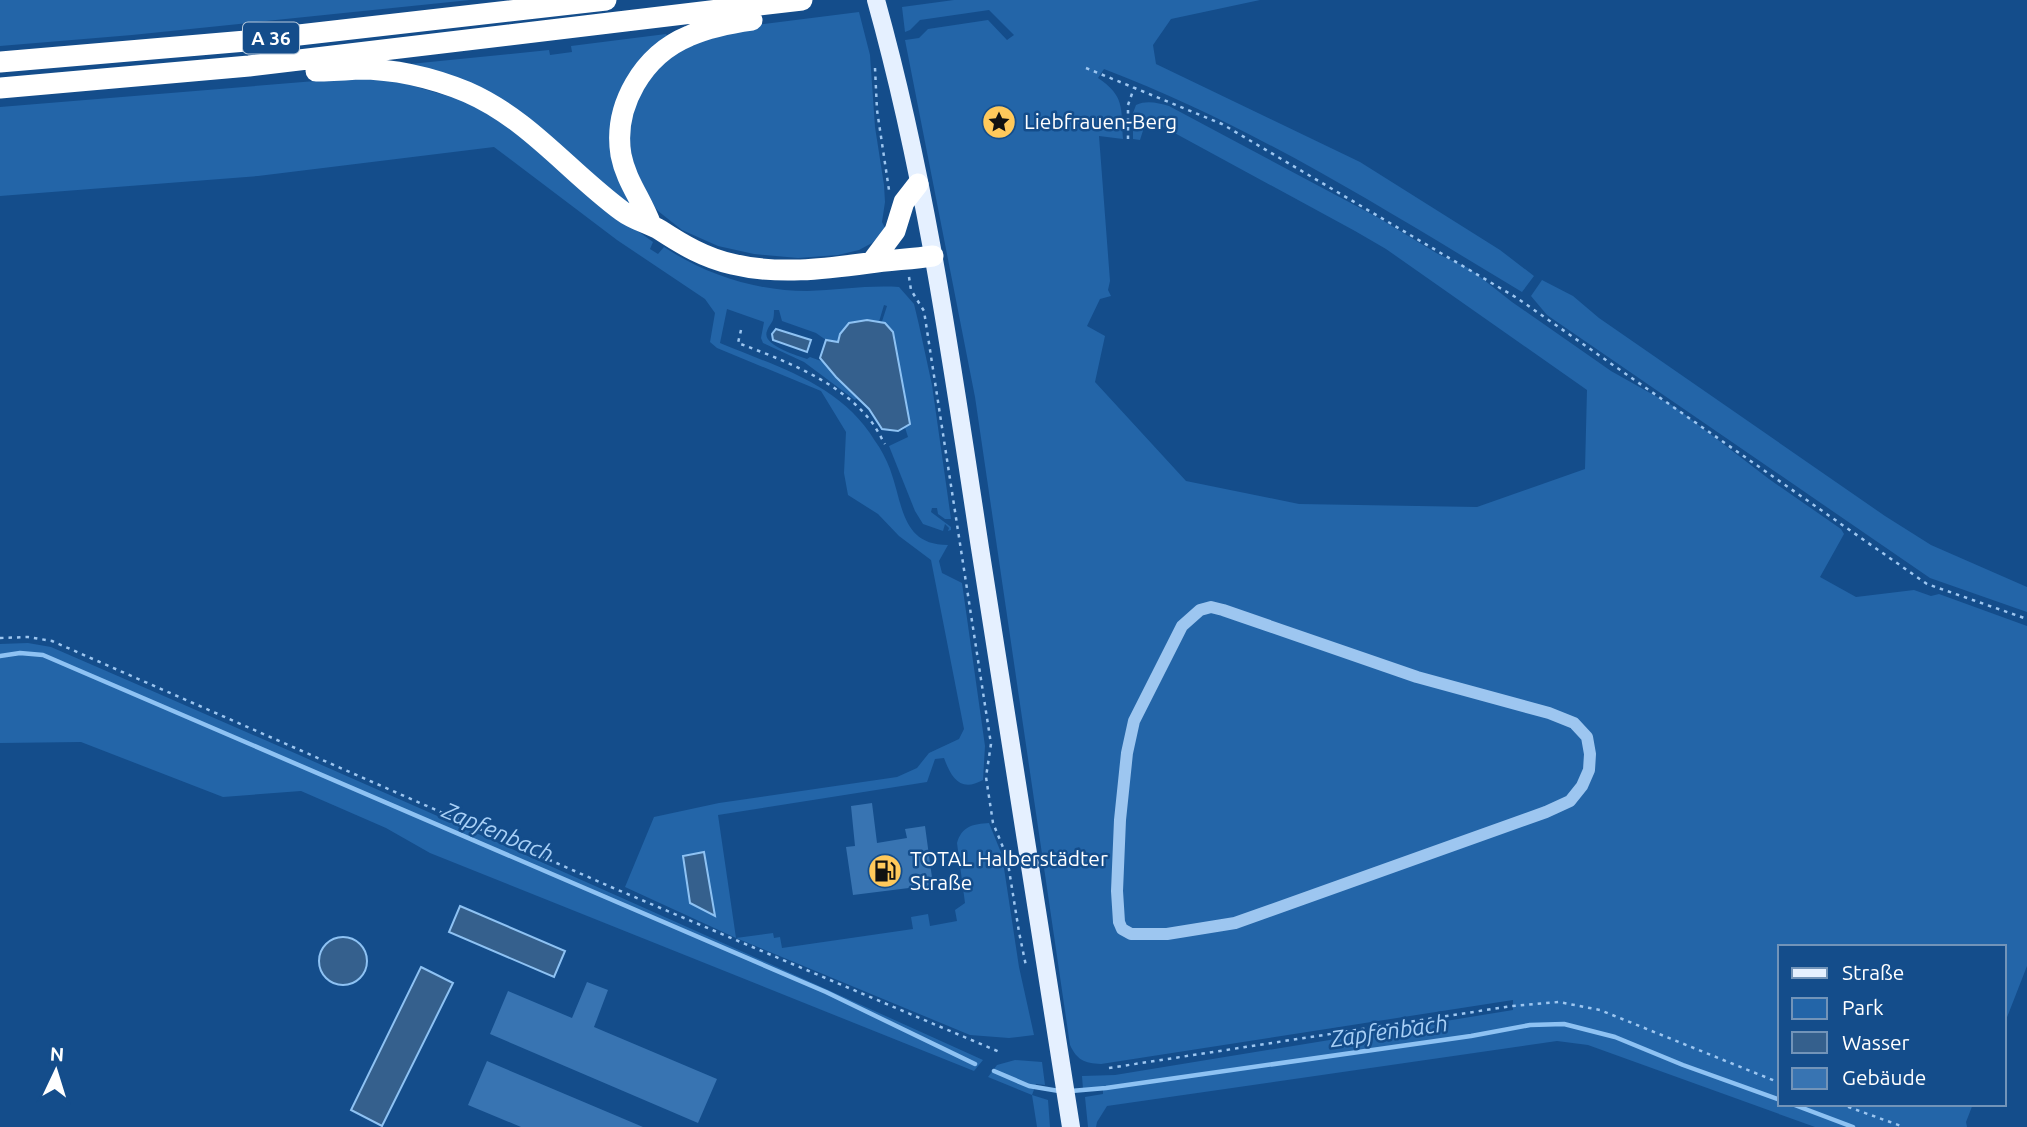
<svg xmlns="http://www.w3.org/2000/svg" width="2027" height="1127" font-family="Ubuntu,sans-serif">
  <rect width="100%" height="100%" fill="#144d8b"/>
  <path fill="#2365a8" fill-rule="evenodd" d="M0 0H470L132 35 0 46Z
    M954 0H1260L1171 19 1153 45 1156 64 1360 162 1500 250 1534 276 1522 292C1387 211 1252 125 1104 69L1098 78C1125 96 1121 108 1123 139L1099 136 1110 281 1108 290 1111 296 1100 299 1087 326 1105 336 1095 382 1186 481 1299 504 1477 507 1585 469 1587 390 1386 249 1355 231 1147 118 1140 140 1133 139V113L1136 105C1147 100 1158 103 1169 106L1377 217 1438 254 1470 269 1512 302 1611 371 1675 407 1769 479 1841 529 1844 534 1820 577 1856 597 1914 590 1931 596 1939 594 2027 626V966L2004 1025V947H1780V1104H1973L1966 1122 1967 1127H1815L1588 1045 1557 1041 1107 1106 1097 1122 1096 1127H1088L1085 1097 1103 1094V1087L1083 1089 1082 1076 1115 1075 1513 1010V1000L1101 1064C1084 1063 1077 1060 1070 1045L975 397 905 40 919 38 928 29 988 20 1007 40 1014 35 989 10 920 20 910 30 905 32 902 7Z
    M859 12 870 55 875 127 884 185 885 202 882 222 886 230 872 243 859 250 838 255 798 258 754 254 718 246 682 230 658 211 642 191 630 162 628 137 630 118 647 76 692 42 747 26Z
    M666 34 668 37 627 79 633 205 628 207 584 169 410 67V64L549 50 550 55 572 52 571 46Z
    M352 78 396 81 465 101 522 134 617 216 653 242 650 249 658 254 664 247C706 275 757 291 807 291 838 290 868 285 899 287L914 304 919 325 932 385 951 519H945L938 514 937 508H932L931 512 951 527V530L948 531 949 528 945 524 943 531 923 524 915 511 889 446 908 437 900 412 894 409V424L898 431 882 429 860 394 840 374 836 377 857 398 855 400 804 362 763 343 761 338 764 322 727 309 720 343C777 367 841 384 875 441 881 449 886 459 890 469 903 504 901 545 948 545L939 561 942 573 962 583 985 746 983 780C960 793 951 777 944 758L935 759 927 782 718 815 736 938 773 933 774 938 780 937 782 948 913 929 911 917 928 914 930 926 957 921 955 910 965 903 957 843C962 826 973 824 989 823L1002 855 1019 967 1034 1035 1009 1038 970 1035 736 938 625 887 654 817 719 803 897 777 917 768 929 753 959 739 964 729 931 560 899 536 878 514 848 495 844 473 846 432 821 391 717 348 710 342 715 313 705 299 617 240 494 147 258 176 0 196V107ZM884 305 887 306 875 343 876 365 890 395 876 372 858 362 847 360 835 366 810 357 807 359C797 355 761 345 767 331 771 321 774 324 774 310H779L782 321 816 333 826 340 842 346 845 350 846 357 858 360 873 368 872 345Z
    M1542 280 1573 296 1599 318 1885 516 1931 545 2027 587V612L1930 578 1547 315 1531 296Z
    M28 643 51 647C363 782 674 920 983 1060L974 1071 430 853 386 828 301 791 223 797 81 742 0 743V644Z
    M1015 1060 1042 1062 1045 1085 1036 1084 1032 1095 1048 1100 1050 1127H1037L1032 1095 988 1077 997 1065Z"/>
  <path fill="#35608d" stroke="#8ec2f3" stroke-width="2" d="M867 320 885 323 893 332 910 424 898 431 882 429 869 409 836 377 820 358 826 340 838 342 840 334 849 323Z
    M776 329 811 340 807 352 773 340 772 334Z
    M704 852 715 916 690 903 683 856Z
    M460 906 565 951 554 977 449 932Z
    M319 961a24 24 0 1 1 48 0a24 24 0 1 1-48 0Z
    M421 967 453 983 382 1126 351 1110Z"/>
  <g fill="none" stroke-linecap="round" stroke-linejoin="round">
    <path stroke="#8ec2f3" stroke-width="4.5" d="M0 656 20 653 43 655 826 992 975 1064
      M994 1071 1029 1086 1059 1091
      M1071 1091 1106 1088 1471 1036 1530 1025 1564 1024 1615 1037 1683 1065 1780 1100
      M1792 1104 1853 1127"/>
  </g>
  <path fill="#3874b2" d="M872 803 877 843 907 838 905 829 925 826 933 885 853 895 846 847 855 846 851 806Z
    M587 982 608 990 594 1027 717 1079 698 1123 490 1034 508 991 572 1018Z
    M487 1061 643 1127H521L468 1105Z"/>
  <g fill="none" stroke-linecap="round" stroke-linejoin="round">
    <path stroke="#9dc6f0" stroke-width="2.5" stroke-dasharray="3.5 5" stroke-linecap="butt" d="M875 68 877 110 889 190
      M1086 68 1222 124 1517 298 1927 584 2027 619
      M1128 139V105L1134 88
      M909 277 911 290 924 311 991 744 986 777 993 823 1007 857 1019 932 1026 966
      M741 330 738 343C783 360 839 381 870 420 876 427 880 436 885 444
      M0 638 28 637 52 641 611 887 1002 1053
      M1109 1068 1512 1006 1559 1002 1600 1010 1780 1083
      M1840 1104 1904 1127"/>
    <path stroke="#9dc6f0" stroke-width="12" d="M1211 607 1223 610 1417 677 1549 713 1574 723 1587 737 1590 754 1589 770 1582 786 1570 801 1546 812 1235 923 1167 934H1131L1122 929 1119 922 1117 891 1120 820 1127 753 1134 721 1182 626 1200 610Z"/>
    <path stroke="#e5f0ff" stroke-width="18" d="M876 0C926 179 952 364 980 548 1009 741 1039 934 1071 1127"/>
    <path stroke="#fff" stroke-width="21" d="M0 62 246 41 606 0
      M316 71C330 71 344 70 358 69 395 69 433 78 467 92 529 119 569 172 622 211 634 220 648 223 660 230 683 245 705 258 732 264 777 275 824 269 869 263 891 260 912 259 933 256
      M0 88 249 66 802 0
      M651 225C642 200 626 181 621 155 613 106 643 55 689 36 709 27 730 23 752 20
      M871 263 895 231 904 202 918 184"/>
  </g>
  <defs>
    <g id="sight-disc" transform="scale(1.75)"><circle r="9.5" fill="#ffc95b" stroke="#144d8b"/><path d="M0-6L1.8-2.2L6-1.7L2.9 1.2L3.7 5.4L0 3.3L-3.7 5.4L-2.9 1.2L-6-1.7L-1.8-2.2Z" fill="#111"/></g>
    <g id="fuel-disc" transform="scale(1.75)"><circle r="9.5" fill="#ffc95b" stroke="#144d8b"/><path d="M-5.5-6h7V0h2V4h1.3V-2.5L3-4.5l.8-.8L6-3V5H2.5V1h-1V6h-7ZM-4.2-4.7v3.2H.2V-4.7Z" fill="#111"/></g>
  </defs>
  <g fill-rule="evenodd">
    <use href="#sight-disc" x="999" y="122"/>
    <use href="#fuel-disc" x="885" y="871"/>
  </g>
  <g text-anchor="middle" stroke-width="5" stroke-linejoin="round" paint-order="stroke">
    <rect fill="#144d8b" stroke="#b8cadc" stroke-width="2" x="243" y="22.5" width="56" height="31" rx="5"/>
    <g font-size="19" font-weight="bold" fill="#fff">
      <text x="271" y="45">A 36</text>
    </g>
    <g font-size="21" fill="#fff" stroke="#144d8b" text-anchor="start">
      <text x="1024" y="129">Liebfrauen-Berg</text>
      <text x="910" y="866">TOTAL Halberstädter<tspan x="910" dy="24">Straße</tspan></text>
    </g>
    <g font-size="23" font-style="italic" fill="#a8d0f7" stroke="#144d8b">
      <text transform="translate(498 832) rotate(23)" y="8">Zapfenbach</text>
      <text transform="translate(1389 1031) rotate(-8)" y="8">Zapfenbach</text>
    </g>
  </g>
  <rect x="1778" y="945" width="228" height="161" fill="#144d8b" stroke="#7294b9" stroke-width="2"/>
  <rect x="1792" y="968" width="35" height="10" fill="#e5f0ff" stroke="#7294b9" stroke-width="2"/>
  <text x="1842" y="980" font-size="21" fill="#ffffff">Straße</text>
  <rect x="1792" y="998" width="35" height="21" fill="#2365a8" stroke="#7294b9" stroke-width="2"/>
  <text x="1842" y="1015" font-size="21" fill="#ffffff">Park</text>
  <rect x="1792" y="1032" width="35" height="21" fill="#35608d" stroke="#7294b9" stroke-width="2"/>
  <text x="1842" y="1050" font-size="21" fill="#ffffff">Wasser</text>
  <rect x="1792" y="1068" width="35" height="21" fill="#3874b2" stroke="#7294b9" stroke-width="2"/>
  <text x="1842" y="1085" font-size="21" fill="#ffffff">Gebäude</text>
  <g transform="translate(56 1071) rotate(4)" stroke="#144d8b" stroke-width="5" paint-order="stroke">
  <path d="M0-5L12 26L0 18L-12 26Z" fill="#ffffff"/>
  <text y="-10" font-size="19" font-weight="bold" text-anchor="middle" fill="#ffffff">N</text>
  </g>
</svg>
